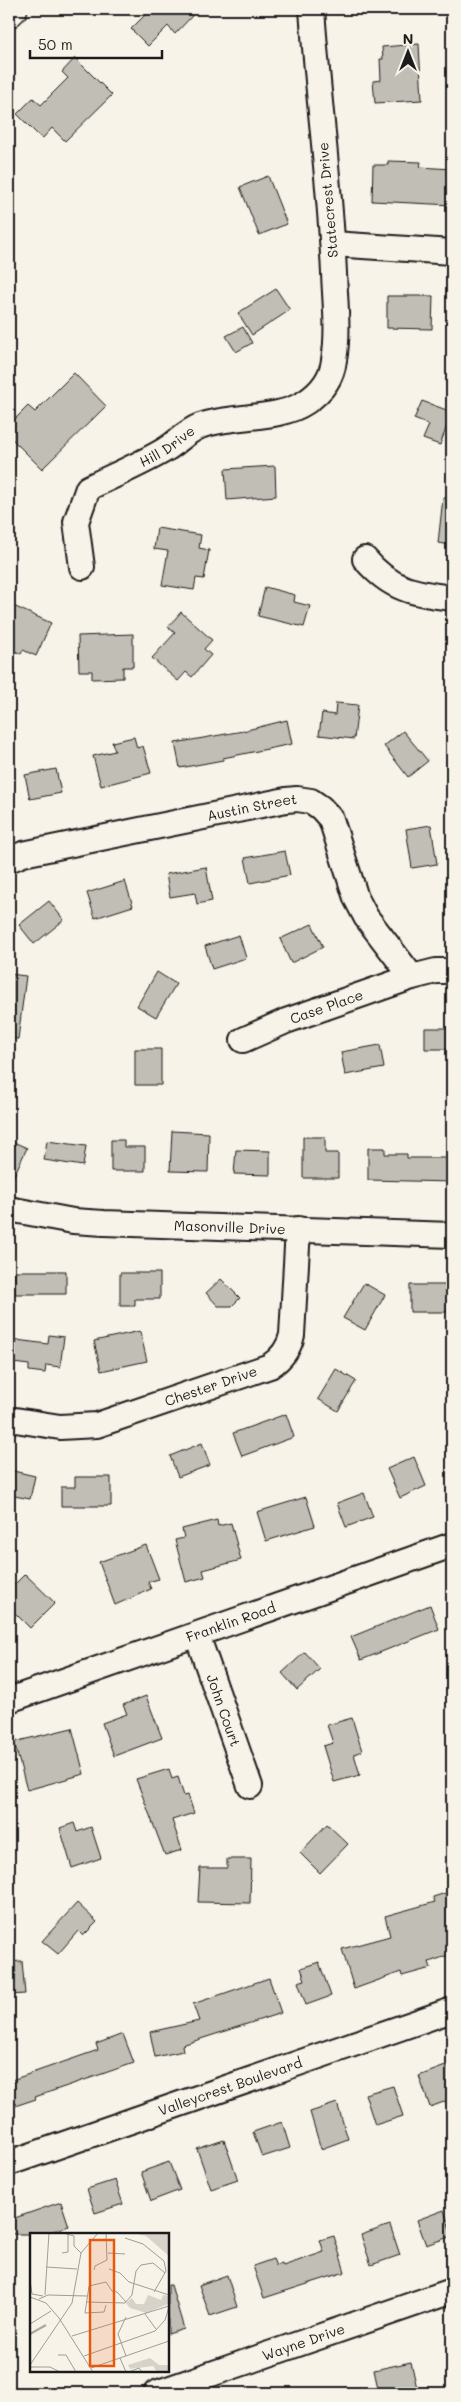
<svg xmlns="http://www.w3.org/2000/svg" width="461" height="2402" font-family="Mali,sans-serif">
  <rect width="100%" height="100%" fill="#f7f3e8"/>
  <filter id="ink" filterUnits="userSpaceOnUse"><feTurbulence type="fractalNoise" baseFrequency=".02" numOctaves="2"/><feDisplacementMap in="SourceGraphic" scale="10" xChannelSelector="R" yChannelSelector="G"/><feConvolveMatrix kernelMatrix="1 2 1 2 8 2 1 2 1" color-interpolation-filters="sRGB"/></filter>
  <g filter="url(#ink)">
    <path fill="#c0beb5" stroke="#1c1c1c" d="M151 9H185L192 16 175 34 168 26 148 46 131 29Z
      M419 44 422 100 375 103 373 81 381 80 380 59H383L382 47Z
      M75 58 112 95 65 141 52 128 42 139 17 114 33 98 41 105 68 78 62 72Z
      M388 161 421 162 420 167 452 169V205L372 201 373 165H388Z
      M268 176 287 224 259 235 240 187Z
      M276 289 290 310 252 335 238 313Z
      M387 296H433L432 329 387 328Z
      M243 327 252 343 236 352 226 336Z
      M74 373 106 406 42 469 9 436V425L28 406 35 412Z
      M422 401 452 412 440 445 423 439 429 425 414 419Z
      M275 466 276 496 227 500 225 469Z
      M443 498H452V545L438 543Z
      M157 528 201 535 199 548 209 550 204 579 196 578 194 590 162 585 168 551 154 549Z
      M265 587 295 595 294 602 310 606 304 627 258 616Z
      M9 604 51 623 36 656 23 650 21 654 9 648Z
      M181 612 212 640 204 649 211 655 192 677 186 672 178 681 152 658 175 633 168 627Z
      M133 634V667H123V678L92 679V671H79L78 636Z
      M336 703 358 705 354 739 319 735 322 713 335 715Z
      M287 720 292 744 223 758V760L180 768 175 743 243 731Z
      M403 731 428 761 408 777 384 746Z
      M134 737 137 748 143 746 151 773 101 786 93 756 115 751 112 742Z
      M56 769 61 793 30 799 25 775Z
      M431 825 437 864 412 868 406 829Z
      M285 851 290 875 250 883 245 858Z
      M206 867 212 901 197 904 195 893 170 897 166 874Z
      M125 881 133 906 95 918 87 893Z
      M49 901 64 920 34 944 19 925Z
      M312 924 323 947 291 963 280 939Z
      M239 935 246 958 212 969 205 946Z
      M157 972 176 984 156 1017 137 1006Z
      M9 974 26 976 18 1039H9Z
      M425 1028H452V1049H425Z
      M380 1045 384 1068 345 1075 341 1052Z
      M135 1049H161V1085H135Z
      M172 1131 209 1133 208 1172 170 1171Z
      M303 1137H325V1153H338V1178H303Z
      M9 1140 27 1148 9 1186Z
      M111 1140H124V1147H145V1171H111Z
      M47 1141 86 1146 83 1166 44 1160Z
      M368 1148H385V1154H407V1158H452V1182L368 1180Z
      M236 1150 270 1151V1175L234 1174Z
      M15 1271H66V1294H15Z
      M120 1273H160V1299H135V1306H120Z
      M221 1279 240 1298 232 1306H218L206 1293Z
      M364 1283 385 1295 365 1330 343 1318Z
      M410 1285H450V1312H410Z
      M140 1331 147 1361 101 1371 94 1341Z
      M49 1335 64 1337 60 1367 46 1365 45 1373 29 1371V1365L13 1363 16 1340 48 1344Z
      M336 1369 356 1381 338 1411 318 1399Z
      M286 1414 294 1437 242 1456 233 1433Z
      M202 1443 210 1465 178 1477 170 1456Z
      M414 1457 426 1486 400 1498 387 1469Z
      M9 1470 35 1476 30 1499 9 1495Z
      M75 1477H111V1506H61V1487H75Z
      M364 1493 373 1517 346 1527 337 1503Z
      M306 1497 315 1526 266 1541 257 1512Z
      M217 1520 218 1526 231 1523 241 1560 203 1570 205 1577 186 1582 175 1540 184 1538 182 1529Z
      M146 1545 159 1579 148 1582 151 1589 115 1605 99 1562Z
      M25 1574 55 1603 30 1628 9 1607V1590Z
      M430 1605 439 1629 361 1660 351 1637Z
      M305 1652 320 1669 297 1690 282 1673Z
      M146 1696 162 1738 114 1756 102 1723 127 1714 123 1705Z
      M352 1718 362 1751 354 1754 360 1775 334 1782 323 1746 333 1743 327 1725Z
      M72 1728 84 1774 27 1790 14 1742Z
      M169 1769 172 1779 178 1777 184 1796 188 1795 194 1813 172 1820 182 1850 165 1855 136 1779Z
      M74 1823 77 1832 91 1827 101 1858 72 1868 60 1828Z
      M327 1824 348 1844 320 1873 300 1853Z
      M227 1859H251L250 1903 198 1902 200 1868H227Z
      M452 1891V1954L429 1962 431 1968 402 1976 401 1972 354 1989 342 1949 390 1936 385 1916 435 1902 433 1897Z
      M77 1903 97 1922 83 1936 78 1931 58 1954 42 1941Z
      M22 1961 25 1994 9 1995V1962Z
      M319 1962 331 1996 306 2005 298 1982 305 1980 301 1968Z
      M269 1978 281 2013 182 2045 183 2051 155 2057 150 2032 199 2021 193 2004Z
      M123 2034 134 2063 35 2097 36 2099 9 2108V2081L98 2050 96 2044Z
      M448 2065 452 2078V2099L430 2107 419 2076Z
      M393 2086 403 2116 375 2125 365 2094Z
      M337 2103 348 2139 321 2149 310 2112Z
      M282 2122 290 2148 262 2157 253 2132Z
      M224 2140 238 2180 211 2189 197 2149Z
      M169 2162 180 2190 151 2201 141 2172Z
      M115 2180 123 2204 95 2213 87 2189Z
      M61 2202 69 2226 44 2234H9V2220Z
      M444 2210 452 2236 426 2245 417 2220Z
      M390 2225 400 2255 371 2265 361 2235Z
      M334 2236 345 2272 264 2298 253 2266 273 2259 276 2266 282 2264 283 2266 324 2252 320 2240Z
      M227 2275 237 2307 210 2316 199 2285Z
      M168 2285H171L184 2329 168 2334Z
      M411 2362 417 2388 396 2393H379L374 2370Z"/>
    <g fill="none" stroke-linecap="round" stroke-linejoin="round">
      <g stroke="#1c1c1c" stroke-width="28">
        <g id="minor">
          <path d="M333 244 452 252"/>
          <path d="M365 559C391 590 414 593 452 598"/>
          <path id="s1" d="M82 567 76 522 88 488C113 476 139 465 163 451 176 444 185 432 200 426 232 414 278 421 306 402 321 392 332 378 334 360 339 332 335 301 334 273 330 185 318 97 312 9"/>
          <path id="s2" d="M9 860 23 854 286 800 297 799 311 801 321 808 331 819 356 898 366 917 412 977 436 971H452"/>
          <path id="s3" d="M243 1040 286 1021 412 977"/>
          <path id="s4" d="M9 1209 73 1221 104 1223 452 1235"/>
          <path id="s5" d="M9 1419 60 1427 97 1425 270 1366C282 1358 289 1349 292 1335L298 1229"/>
          <path id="s6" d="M197 1635 250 1786"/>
          <path id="s7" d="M9 1700 452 1545"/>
          <path id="s8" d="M9 2163 452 2010"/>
          <path id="s9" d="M156 2393 452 2291"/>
        </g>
      </g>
      <g stroke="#1c1c1c" stroke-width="31">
        <path id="major" d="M9 13 13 9"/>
      </g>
      <use href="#minor" stroke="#f7f3e8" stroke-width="24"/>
      <use href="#major" stroke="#f7f3e8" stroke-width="28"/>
    </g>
  </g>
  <g text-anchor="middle" stroke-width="5" stroke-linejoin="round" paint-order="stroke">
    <g font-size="14" fill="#1c1c1c" stroke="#f7f3e8">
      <text transform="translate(328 200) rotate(-95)" y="5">Statecrest Drive</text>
      <text dy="5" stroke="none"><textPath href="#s1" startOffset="171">Hill Drive</textPath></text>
      <text dy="5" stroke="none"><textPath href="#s2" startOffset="249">Austin Street</textPath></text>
      <text dy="5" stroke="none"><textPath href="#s3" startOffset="90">Case Place</textPath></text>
      <text dy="5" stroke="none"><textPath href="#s4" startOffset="222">Masonville Drive</textPath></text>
      <text dy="5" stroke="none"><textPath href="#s5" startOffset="209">Chester Drive</textPath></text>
      <text dy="5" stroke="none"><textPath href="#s7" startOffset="235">Franklin Road</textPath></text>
      <text dy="5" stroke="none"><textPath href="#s6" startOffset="80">John Court</textPath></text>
      <text dy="5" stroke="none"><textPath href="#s8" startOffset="234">Valleycrest Boulevard</textPath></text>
      <text dy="5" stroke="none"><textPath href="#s9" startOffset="156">Wayne Drive</textPath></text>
    </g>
  </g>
  <g transform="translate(30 2233)">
    <rect width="139" height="139" fill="#f7f3e8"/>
    <path d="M103 0H139V23L116 3ZM118 62 131 67 133 62 139 63 138 71 116 80 100 75 96 70 102 65 106 71H114ZM120 125 129 132H139V139H127L123 133 100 136 98 132Z" fill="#d7d3cb"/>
    <path fill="none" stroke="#aca9a2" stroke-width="2.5" d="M0 101 16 92"/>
    <path fill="none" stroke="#9f9d96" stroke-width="1" d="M33 0 44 3V13L51 20M95 5 113 11 134 28 136 38 124 59M32 20 38 19V1M78 20 95 21M16 34 47 36M79 36 90 40 99 49 139 62M64 37 65 33 77 27 76 0M0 47 2 61 13 63M15 62 19 0M0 64 16 70 29 85 63 139M9 66 18 62 57 63M56 69 95 70 102 62 106 38 111 32 123 30 135 40M76 72 74 79 55 80 59 53 76 49 82 58 87 59 96 69M115 81 126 96M96 84 88 101 96 123M0 91 21 78M42 103 139 73M28 122H36L46 139M54 123 125 98 135 87 139 74M90 125 96 139M0 132 42 70 51 20 68 0M0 134H20L30 139M61 135 139 108M99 139 109 135 112 139"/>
    <path fill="#e8590c" fill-opacity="0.15" stroke="#e8590c" stroke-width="2.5" d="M60 7H84V133H60Z"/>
    <rect width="139" height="139" fill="none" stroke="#1c1c1c" stroke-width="2.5"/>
  </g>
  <rect width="461" height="2402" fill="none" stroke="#f7f3e8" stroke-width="30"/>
  <rect x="15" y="15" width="431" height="2372" fill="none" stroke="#1c1c1c" stroke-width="2" filter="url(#ink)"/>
  <g transform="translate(408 52)" stroke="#f7f3e8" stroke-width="4" paint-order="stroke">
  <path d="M0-4L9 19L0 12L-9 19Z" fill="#1c1c1c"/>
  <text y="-8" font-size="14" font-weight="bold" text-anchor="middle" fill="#1c1c1c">N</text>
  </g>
  <path d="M30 50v8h132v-8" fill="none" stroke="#1c1c1c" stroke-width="2.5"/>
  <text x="38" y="50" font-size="15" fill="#1c1c1c" stroke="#f7f3e8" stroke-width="4" paint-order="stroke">50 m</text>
</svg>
